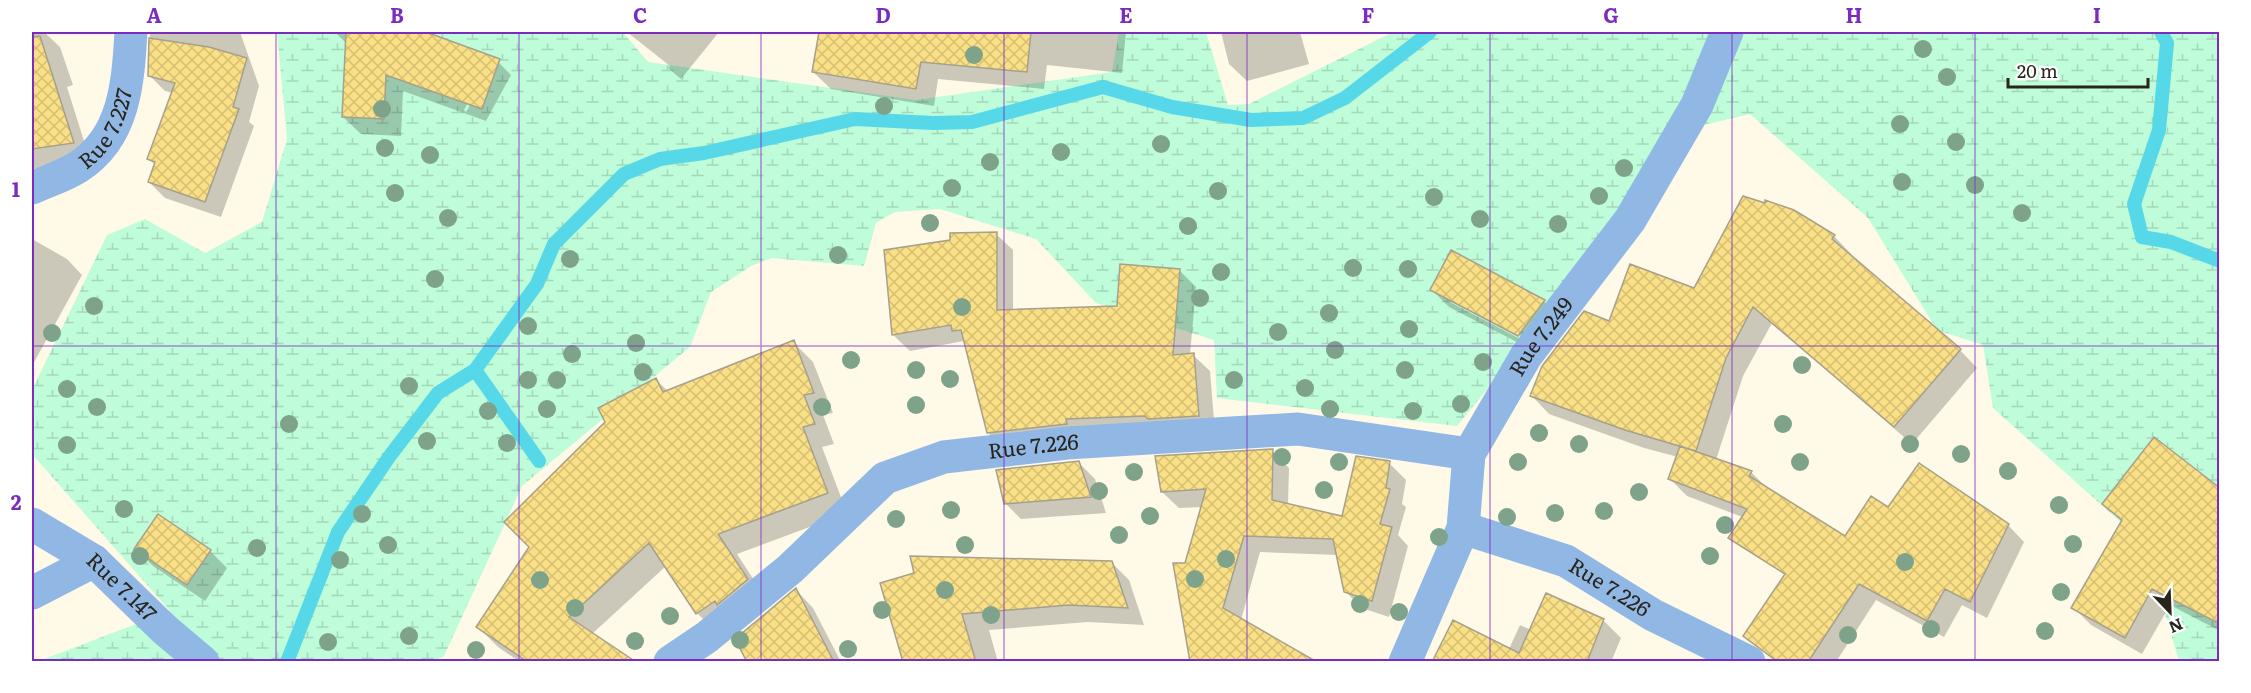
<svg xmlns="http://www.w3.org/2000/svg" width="2251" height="693" font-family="Literata,serif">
  <defs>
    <pattern id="wetland-marsh" width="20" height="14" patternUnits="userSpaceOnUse" patternTransform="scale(1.5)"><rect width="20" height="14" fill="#bffcd9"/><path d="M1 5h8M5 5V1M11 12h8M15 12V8" fill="none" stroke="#a4d8ba"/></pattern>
    <pattern id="building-cross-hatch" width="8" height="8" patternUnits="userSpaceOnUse" patternTransform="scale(1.5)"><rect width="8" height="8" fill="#f9df85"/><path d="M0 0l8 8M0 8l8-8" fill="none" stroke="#d5bf72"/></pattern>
  </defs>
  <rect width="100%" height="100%" fill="#fffae8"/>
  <path fill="url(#wetland-marsh)" d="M277 32H623L648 62 916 100 1112 72 1119 32H1206L1228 105 1249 104 1393 32H2219V661H2179L2144 543 1993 408 1983 345 1937 330 1868 218 1750 114 1704 125 1457 426 1217 398 1214 340 1096 303 1036 239 940 209 895 212 876 223 864 266 772 258 751 266 711 292 690 347 522 486 444 656 435 661H39L170 611 32 454V390L107 235 145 219 205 253 262 222 287 139Z"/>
  <path fill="#0003" fill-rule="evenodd" d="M36 32H44L60 47 73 85 67 87 90 160 32 169V33Z
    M150 32H240L259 86 249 122 254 126 221 217 165 198 149 182 155 165 149 159 173 93 165 91 149 75Z
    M335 32H423L494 58 511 75 486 121 403 91 401 136 361 134 343 117 347 44ZM488 65H492L466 112 464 110Z
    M627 32H719L681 79 668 68 670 66Z
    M820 32H1126L1122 73 1047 65 1044 89 938 79 934 106 831 89 813 72Z
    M1221 32H1300L1309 64 1247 81 1229 64Z
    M996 234 1013 250V311L1119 308 1179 270 1196 287 1190 355H1193L1210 371 1215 432 1005 449 988 433 964 341 910 351 893 335 886 251Z
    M1834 236 1851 254 1850 256 1960 350 1977 368 1912 444 1772 323 1743 376 1716 460 1751 472 1768 489 1846 538 1889 509 2008 525 2024 542 1987 618 1962 605 1944 637 1876 600 1836 662H1786L1822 547 1687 496 1670 479 1678 457 1644 448 1549 414 1532 396 1610 323Z
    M32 239 67 259 82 275 32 366Z
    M1452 252 1544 301 1561 319 1536 352 1449 307 1432 290ZM1450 299 1525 338 1524 341 1450 302Z
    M793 342 813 362 833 413 823 415 834 444 822 447 847 513 737 554 767 600 717 633 697 613 666 566 592 634 624 662H520L498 647 478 627 656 380 668 391Z
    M1272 451 1289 468 1288 505 1343 518 1389 463 1406 480 1402 504 1406 507 1398 535 1408 546 1389 617 1362 608 1345 591 1338 555 1260 552 1241 620 1191 662 1186 565 1203 507 1179 508 1162 492Z
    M1079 463 1095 479 1106 513 1021 519 1005 503Z
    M2220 490V631L2170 605 2142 654 2091 625 2073 607 2122 522 2104 504Z
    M136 549 210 551 227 568 205 601 153 566Z
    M1112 563 1129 580 1144 625 1088 622 989 630 998 662H905L882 584Z
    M796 590 813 608 841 662H749Z
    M1603 620 1621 638 1611 662H1434L1509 649 1520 625 1531 630Z"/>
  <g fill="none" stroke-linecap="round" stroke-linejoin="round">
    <path stroke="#57d8e9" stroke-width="14" d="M2161 32 2167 43 2159 130 2134 204 2142 237 2171 242 2220 261
      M475 370 539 461
      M287 662 338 532 389 457 438 393 475 370 537 284 554 244 624 174 660 159 704 153 855 119 933 123 972 122 1103 87 1172 107 1251 120 1303 118 1345 98 1430 32"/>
  </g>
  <path fill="url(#building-cross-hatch)" stroke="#a6a08c" stroke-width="1.5" d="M346 32H426L500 59 482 109 386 75 384 119 342 117Z
    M819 32H1031L1027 72 921 62 916 89 812 72Z
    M40 36 74 143 32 149V37Z
    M149 38 209 47 247 58 233 107 239 109 205 202 148 182 155 162 147 159 175 83 148 76Z
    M1743 196 1765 203V200L1794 210 1835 235 1832 239 1961 349 1894 427 1753 307 1726 358 1696 451 1625 430 1530 396 1542 366 1584 311 1609 321 1630 264 1694 288Z
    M997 232V310L1117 306 1120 264 1180 269 1173 355 1194 353 1199 416 1148 419 1145 416 1066 419 1067 424 987 433 961 330 952 331 951 325 892 335 884 250 950 240V233Z
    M1451 250 1545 300 1518 336 1430 290Z
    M794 340 814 393 804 395 815 424 803 427 828 493 718 534 748 579 717 605 715 601 696 614 649 543 569 617 636 662H528L476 627 529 547 504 522 605 422 598 408 656 378 663 392Z
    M2154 437 2220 488V624L2152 589 2125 638 2071 608 2122 520 2102 504Z
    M1680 446 1752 471 1749 476 1845 536 1871 496 1888 507 1919 463 2009 524 1970 602 1945 589 1927 621 1859 584 1808 662H1778L1743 636 1785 574 1728 538 1747 509 1668 479Z
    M1273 449 1272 500 1342 516 1356 456 1390 461 1386 488 1390 489 1380 524 1392 527 1372 601 1344 592 1333 539 1244 536 1223 608 1317 662H1190L1173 563H1185L1206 489 1161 492 1155 456Z
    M1079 461 1091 497 1004 504 996 470Z
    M158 514 211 550 187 585 134 549Z
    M910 556 1112 561 1128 608 1069 605 962 614 976 662H903L880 583 914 573Z
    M796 588 834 662H747L735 639Z
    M1546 593 1604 619 1587 662H1432L1453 620 1519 653Z"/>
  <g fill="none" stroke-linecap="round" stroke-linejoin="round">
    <g stroke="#91b7e5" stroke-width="33">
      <path id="s1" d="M32 188C47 181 64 176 78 167 125 137 128 82 131 32"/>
      <path id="s2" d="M32 524 94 561 164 629 203 662"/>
      <path id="s3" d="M1463 528 1566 561 1653 615 1749 662"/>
      <path d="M32 593 94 561"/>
      <path id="s4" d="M670 662 707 637 790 569 885 478 944 457 1067 443 1298 429 1469 454"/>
      <path id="s5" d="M1405 662 1463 528 1469 454 1526 356 1630 220 1697 105 1727 32"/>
    </g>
  </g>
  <g fill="#7ea38a">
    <circle cx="1923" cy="49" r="9"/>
    <circle cx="974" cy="55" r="9"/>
    <circle cx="1947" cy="77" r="9"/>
    <circle cx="884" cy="106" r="9"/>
    <circle cx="382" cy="109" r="9"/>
    <circle cx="1900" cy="124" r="9"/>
    <circle cx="1956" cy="142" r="9"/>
    <circle cx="1161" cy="144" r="9"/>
    <circle cx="385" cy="148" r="9"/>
    <circle cx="1061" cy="152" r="9"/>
    <circle cx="430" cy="155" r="9"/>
    <circle cx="990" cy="162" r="9"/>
    <circle cx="1624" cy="168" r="9"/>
    <circle cx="1902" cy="182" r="9"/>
    <circle cx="1975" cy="185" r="9"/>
    <circle cx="952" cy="188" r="9"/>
    <circle cx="1218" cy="191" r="9"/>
    <circle cx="395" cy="193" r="9"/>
    <circle cx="1599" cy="196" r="9"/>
    <circle cx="1434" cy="197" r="9"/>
    <circle cx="2022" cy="213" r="9"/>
    <circle cx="448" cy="218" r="9"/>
    <circle cx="1480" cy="219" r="9"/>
    <circle cx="930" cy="223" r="9"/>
    <circle cx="1558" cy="224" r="9"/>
    <circle cx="1188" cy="226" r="9"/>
    <circle cx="838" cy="255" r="9"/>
    <circle cx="570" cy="259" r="9"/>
    <circle cx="1353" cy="268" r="9"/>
    <circle cx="1408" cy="269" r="9"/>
    <circle cx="1221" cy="272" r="9"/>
    <circle cx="435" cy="279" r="9"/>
    <circle cx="1200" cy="298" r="9"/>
    <circle cx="94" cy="306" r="9"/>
    <circle cx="962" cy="307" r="9"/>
    <circle cx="1329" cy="313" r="9"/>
    <circle cx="528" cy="326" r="9"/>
    <circle cx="1409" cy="329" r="9"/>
    <circle cx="1278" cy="332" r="9"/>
    <circle cx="52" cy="333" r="9"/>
    <circle cx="636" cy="343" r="9"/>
    <circle cx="1335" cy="350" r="9"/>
    <circle cx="572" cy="354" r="9"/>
    <circle cx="851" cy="360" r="9"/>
    <circle cx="1483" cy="362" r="9"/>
    <circle cx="1802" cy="365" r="9"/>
    <circle cx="916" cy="370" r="9"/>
    <circle cx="1405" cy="370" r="9"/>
    <circle cx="643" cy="372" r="9"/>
    <circle cx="950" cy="379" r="9"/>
    <circle cx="528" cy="380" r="9"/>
    <circle cx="557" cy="380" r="9"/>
    <circle cx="1234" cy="380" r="9"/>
    <circle cx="409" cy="386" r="9"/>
    <circle cx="1305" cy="388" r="9"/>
    <circle cx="67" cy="389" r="9"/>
    <circle cx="1461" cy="404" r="9"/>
    <circle cx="916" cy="405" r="9"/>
    <circle cx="97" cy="407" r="9"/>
    <circle cx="822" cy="407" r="9"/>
    <circle cx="547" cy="409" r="9"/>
    <circle cx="1330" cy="409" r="9"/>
    <circle cx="488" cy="411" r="9"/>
    <circle cx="1413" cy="411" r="9"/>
    <circle cx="289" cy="424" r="9"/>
    <circle cx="1783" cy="424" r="9"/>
    <circle cx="1539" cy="433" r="9"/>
    <circle cx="427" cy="441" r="9"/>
    <circle cx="507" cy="443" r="9"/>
    <circle cx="1579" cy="444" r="9"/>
    <circle cx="1910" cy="444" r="9"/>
    <circle cx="67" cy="445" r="9"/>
    <circle cx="1961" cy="454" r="9"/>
    <circle cx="1282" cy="457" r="9"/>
    <circle cx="1339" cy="462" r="9"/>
    <circle cx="1518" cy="462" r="9"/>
    <circle cx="1800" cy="462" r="9"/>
    <circle cx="2008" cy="471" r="9"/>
    <circle cx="1134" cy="472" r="9"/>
    <circle cx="1324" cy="490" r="9"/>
    <circle cx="1099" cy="491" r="9"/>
    <circle cx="1639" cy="492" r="9"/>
    <circle cx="2059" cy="505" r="9"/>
    <circle cx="124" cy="509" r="9"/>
    <circle cx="951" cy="510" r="9"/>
    <circle cx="1604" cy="511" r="9"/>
    <circle cx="1555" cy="513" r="9"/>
    <circle cx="362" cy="514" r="9"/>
    <circle cx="1150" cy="516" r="9"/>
    <circle cx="1507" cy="517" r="9"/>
    <circle cx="896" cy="519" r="9"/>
    <circle cx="1725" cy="525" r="9"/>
    <circle cx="1119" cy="535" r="9"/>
    <circle cx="1439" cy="537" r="9"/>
    <circle cx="2073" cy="544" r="9"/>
    <circle cx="388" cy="545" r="9"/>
    <circle cx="965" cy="545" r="9"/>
    <circle cx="257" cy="548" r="9"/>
    <circle cx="140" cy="556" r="9"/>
    <circle cx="1710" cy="556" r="9"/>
    <circle cx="1226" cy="559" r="9"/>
    <circle cx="340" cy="560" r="9"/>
    <circle cx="1905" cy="562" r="9"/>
    <circle cx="1195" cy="579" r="9"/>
    <circle cx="540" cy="580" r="9"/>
    <circle cx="945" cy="590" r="9"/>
    <circle cx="2061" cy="592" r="9"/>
    <circle cx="1360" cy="604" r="9"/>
    <circle cx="575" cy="608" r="9"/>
    <circle cx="882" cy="610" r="9"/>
    <circle cx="1399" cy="612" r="9"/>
    <circle cx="991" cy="615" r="9"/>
    <circle cx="670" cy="616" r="9"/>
    <circle cx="1931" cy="629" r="9"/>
    <circle cx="2045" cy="631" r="9"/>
    <circle cx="1848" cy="635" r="9"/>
    <circle cx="409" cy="636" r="9"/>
    <circle cx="740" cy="640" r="9"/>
    <circle cx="635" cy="641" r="9"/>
    <circle cx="328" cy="642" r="9"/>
    <circle cx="848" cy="649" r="9"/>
    <circle cx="476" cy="650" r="9"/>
  </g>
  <path fill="none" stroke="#7b2cbf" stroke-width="1.5" stroke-opacity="0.55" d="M276 32V662M519 32V662M761 32V662M1004 32V662M1247 32V662M1490 32V662M1732 32V662M1975 32V662M32 346H2220"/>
  <g text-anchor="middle" stroke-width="6" stroke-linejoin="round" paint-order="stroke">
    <g font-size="21" fill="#28251d" stroke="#fff">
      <text dy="7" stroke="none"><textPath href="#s1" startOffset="100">Rue 7.227</textPath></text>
      <text dy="7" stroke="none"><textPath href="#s5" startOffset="358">Rue 7.249</textPath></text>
      <text dy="7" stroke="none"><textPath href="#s4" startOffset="436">Rue 7.226</textPath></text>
      <text dy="7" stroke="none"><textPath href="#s3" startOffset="159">Rue 7.226</textPath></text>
      <text dy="7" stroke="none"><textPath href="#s2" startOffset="110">Rue 7.147</textPath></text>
    </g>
  </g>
  <rect width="2251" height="693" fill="none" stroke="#ffffff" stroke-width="66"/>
  <g transform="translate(2170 612) rotate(157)" stroke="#ffffff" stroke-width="4.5" paint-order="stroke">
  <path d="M0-4.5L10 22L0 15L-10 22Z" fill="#28251d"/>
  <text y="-9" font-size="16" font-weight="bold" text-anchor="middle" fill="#28251d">N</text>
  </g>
  <path d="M2008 78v9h140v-9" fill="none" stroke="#28251d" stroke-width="3"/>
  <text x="2017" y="78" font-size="18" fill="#28251d" stroke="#ffffff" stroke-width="4.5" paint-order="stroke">20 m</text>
  <rect x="33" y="33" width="2185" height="627" fill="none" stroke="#7b2cbf" stroke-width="2"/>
  <g font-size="20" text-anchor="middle" font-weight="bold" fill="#7b2cbf">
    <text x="154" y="23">A</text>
    <text x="397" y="23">B</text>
    <text x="640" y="23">C</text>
    <text x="883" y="23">D</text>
    <text x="1126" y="23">E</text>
    <text x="1368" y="23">F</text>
    <text x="1611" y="23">G</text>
    <text x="1854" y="23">H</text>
    <text x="2097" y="23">I</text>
    <text x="16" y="197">1</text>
    <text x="16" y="510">2</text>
  </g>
</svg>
